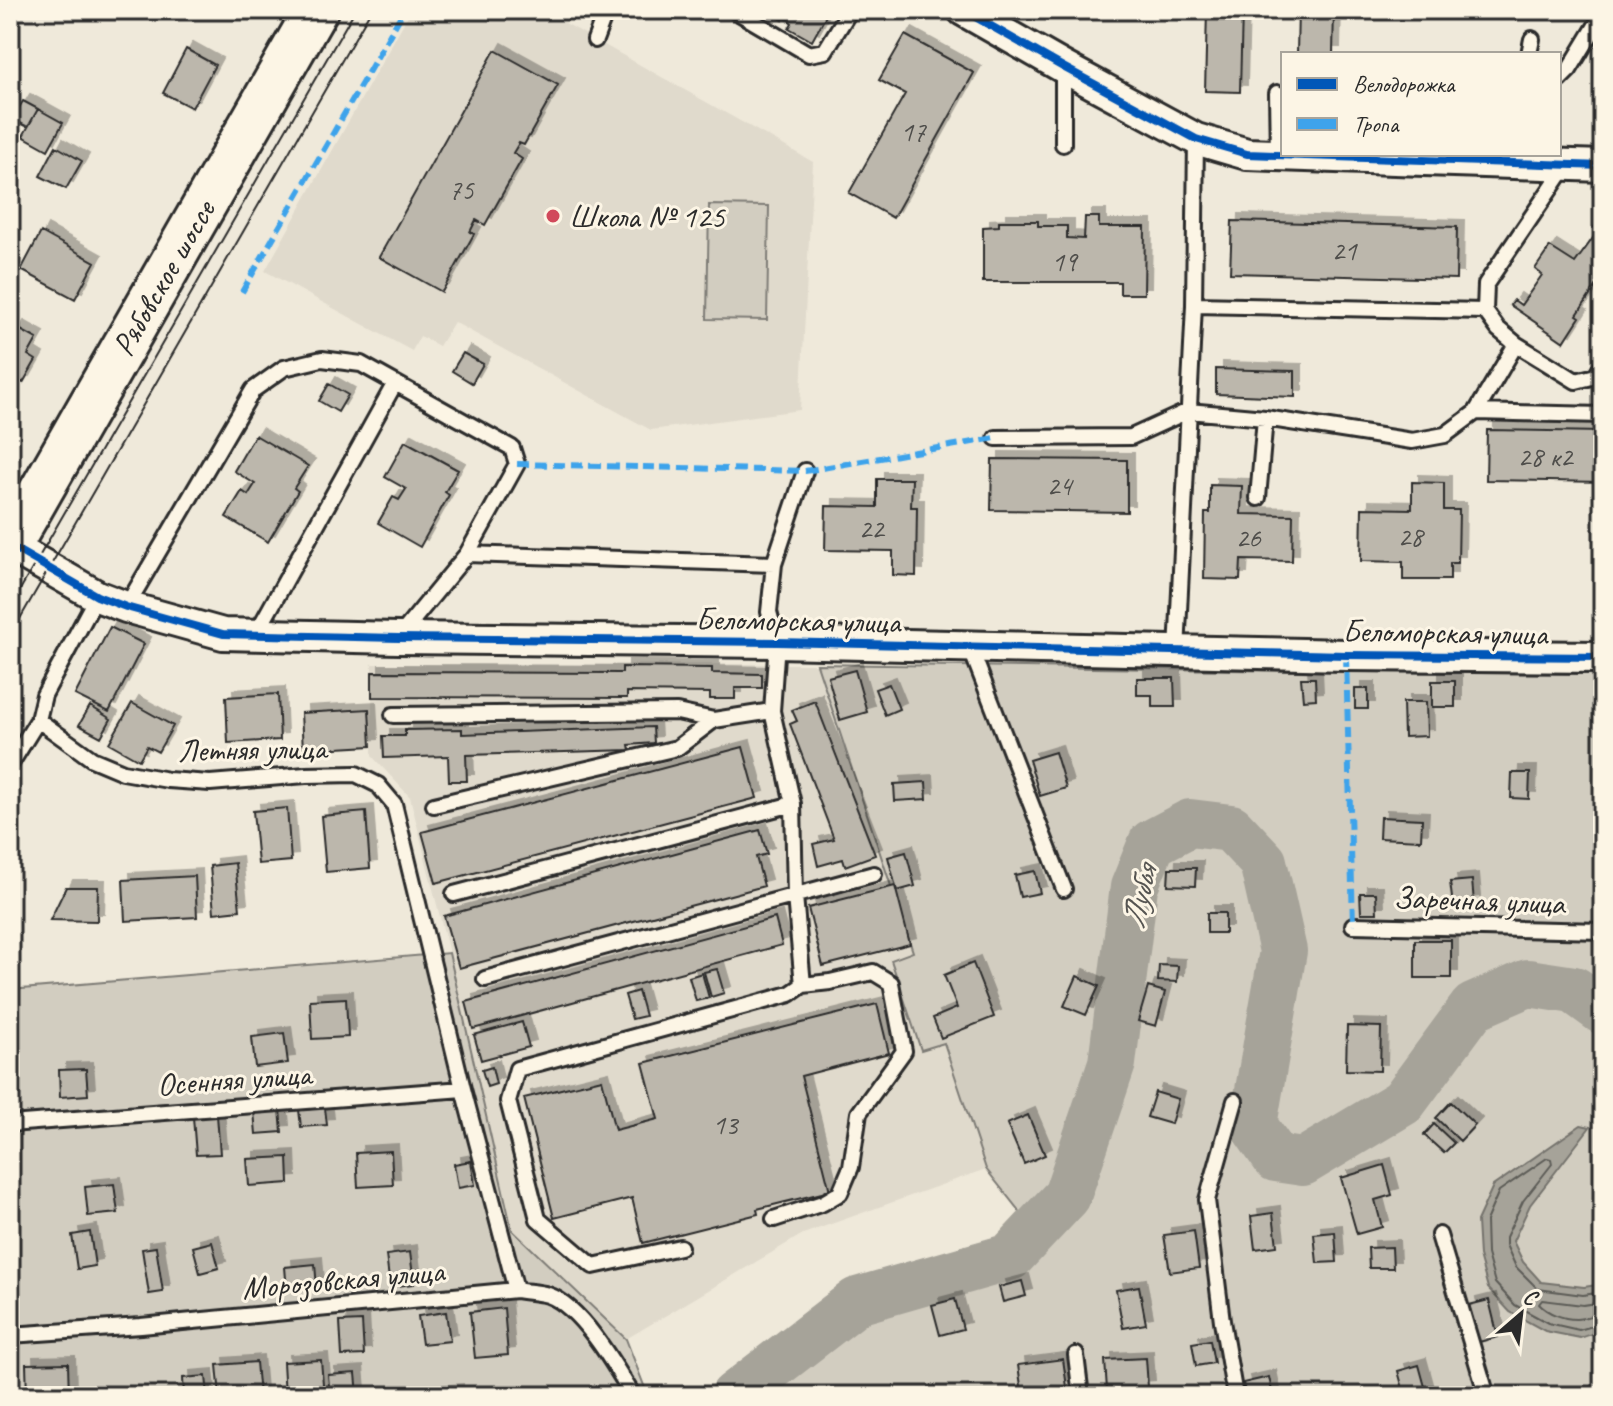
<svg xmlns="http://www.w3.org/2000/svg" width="1613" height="1406" font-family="Caveat,sans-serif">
  <defs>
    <filter id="shadow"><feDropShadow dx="7" dy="-7" stdDeviation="0" flood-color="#0004"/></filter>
  </defs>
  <rect width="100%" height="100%" fill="#efe9da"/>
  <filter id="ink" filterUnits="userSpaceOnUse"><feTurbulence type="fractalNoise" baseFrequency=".0125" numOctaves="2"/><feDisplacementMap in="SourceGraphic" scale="16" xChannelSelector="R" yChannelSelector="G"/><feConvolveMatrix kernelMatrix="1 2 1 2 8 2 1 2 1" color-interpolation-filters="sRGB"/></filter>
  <g filter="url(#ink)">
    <path fill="#e0dacc" d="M411 10H542L813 162 800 410 651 430 454 322 439 346 420 336 412 351 265 271Z
      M372 664H817L913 952 891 960 920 1049 943 1042 986 1169 803 1234 626 1339 512 1231 449 953 410 797 372 756Z"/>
    <path fill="#d2cdc0" stroke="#7e7c76" stroke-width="2" d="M709 205 769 206 767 320 707 319Z
      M817 664 1368 672 1603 674V1396H758L862 1312 1013 1274 1042 1240 986 1169 944 1043 921 1050 891 960 913 952Z
      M449 953 512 1230 626 1339 648 1396H10V990Z"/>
    <path fill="#a6a399" stroke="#75736d" stroke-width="2" d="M1581 1125 1590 1127 1530 1205 1513 1241 1523 1262 1541 1282 1584 1287 1603 1284V1330L1580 1338 1545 1331 1510 1312 1488 1288 1479 1256 1477 1221 1493 1186Z"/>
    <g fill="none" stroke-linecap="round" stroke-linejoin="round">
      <path stroke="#5c5b57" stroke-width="2" d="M1603 1292 1583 1295 1538 1289 1516 1267 1506 1245V1237L1523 1201 1552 1164 1551 1159 1547 1158 1499 1191 1486 1221 1487 1254 1495 1283 1515 1305 1548 1323 1579 1330 1603 1323
        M1603 1302 1583 1305 1542 1300 1539 1304C1547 1313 1563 1319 1576 1319 1585 1319 1594 1314 1603 1313"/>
      <path stroke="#a6a399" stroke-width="48" d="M734 1396 857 1301 1010 1257 1067 1196 1112 1063 1134 887 1152 843 1190 823 1231 828 1263 862 1283 951 1253 1125 1276 1158 1303 1162 1403 1102 1473 1007 1528 983 1574 990 1603 1011"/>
    </g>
    <path fill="#bcb7ac" stroke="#2b2b2b" stroke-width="2" filter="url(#shadow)" d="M765 10H829L812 41 789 28 792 23 789 20 784 18 783 20Z
      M1207 10H1242L1240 92 1205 91Z
      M1255 10H1278L1277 18 1254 17Z
      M1298 10H1334L1333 54H1297Z
      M1484 10H1511L1504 17H1491Z
      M905 35 974 73 893 218 849 193 905 94 879 80Z
      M186 49 215 65 192 108 163 93Z
      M495 50 558 85 524 145 519 143 513 153 522 159 485 225 476 220 470 232 474 234 442 292 379 257Z
      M23 101 38 109 28 127 12 119Z
      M38 109 63 123 48 150 23 136Z
      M56 146 82 161 66 189 40 176Z
      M1603 213V285L1599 282 1577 315 1580 317 1564 342 1510 305 1514 300 1521 305 1542 275 1535 269 1550 247 1575 263 1598 231 1594 227Z
      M1085 217H1099V227H1145L1144 294H1120V282H983V227L999 226V221H1038V226H1067V238L1084 239Z
      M1232 221 1457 227 1456 279 1230 273Z
      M41 232 95 262 75 299 21 270Z
      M17 328 37 339 28 355 36 360 23 383 10 376V340Z
      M463 353 483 364 472 383 452 371Z
      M1216 369 1295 371V397L1216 394Z
      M329 384 348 395 338 412 319 401Z
      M1487 430 1603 432V482L1486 480Z
      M255 435 308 466 294 488 298 491 268 542 226 517 242 491 248 495 255 484 234 471Z
      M405 441 458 470 445 492 449 495 420 547 378 523 393 497 399 500 406 489 385 477Z
      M992 459 1127 460V512L991 510Z
      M877 479H912L911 507H917L916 576 893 575V551L825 550 826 506 877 507Z
      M1412 482 1444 483V510H1459L1458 563H1450V580H1403V562L1361 561 1362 508 1412 509Z
      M1210 485 1242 486 1241 514 1293 515 1292 561 1241 560 1240 580 1204 579 1205 513H1210Z
      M110 627 144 644 109 712 75 695Z
      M622 667 712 668V673L762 674V688H735V699H710V693L627 692V698L372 697V672L622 673Z
      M855 670 867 712 840 720 828 677Z
      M1137 678H1174L1175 707H1152V695H1137Z
      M1301 678H1315L1316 699 1303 700Z
      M1432 681H1455V707H1432Z
      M889 684 899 709 885 715 875 689Z
      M1355 689H1368V709H1355Z
      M278 694 280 740 228 743 226 697Z
      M815 701 875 855 845 866 843 859 818 866 813 844 834 839 790 724 797 721 792 710Z
      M1403 702H1426L1427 736 1404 737Z
      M132 703 173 726 158 752 147 746 139 760 109 743Z
      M90 706 111 719 101 737 79 725Z
      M369 709 371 746 303 750 301 713Z
      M653 727 654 743 629 745 630 750 466 755 467 781H449L448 756 384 758 383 736H405V730L462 729V734Z
      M743 747 757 798 436 883 422 832Z
      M1055 752 1066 788 1040 796 1029 760Z
      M1512 773H1530L1529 799 1511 798Z
      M926 782 927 799 895 801 894 784Z
      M287 808 291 861 258 864 253 811Z
      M366 812 370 868 326 872 321 816Z
      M1380 817 1422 819 1421 840 1379 838Z
      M760 830 767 854 756 857 764 886 459 968 444 916Z
      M906 852 915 886 897 891 888 857Z
      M235 863 240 910 214 913 210 866Z
      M1169 868H1196L1195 886 1168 885Z
      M1035 871 1040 893 1020 897 1015 875Z
      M195 876 197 917 125 921 123 880Z
      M1472 880 1474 903 1453 906 1450 882Z
      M895 886 910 944 823 966 808 908Z
      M66 887H98L97 921 50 920Z
      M1360 893H1376L1377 913H1361Z
      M1207 913H1225V933H1207Z
      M775 918 782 945 473 1029 466 1002Z
      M1415 940H1451V978H1415Z
      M973 963 994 1017 941 1038 933 1018 957 1008 944 975Z
      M1159 965 1178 966 1177 982 1158 981Z
      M717 969 724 993 711 997 704 972Z
      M702 973 709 998 696 1001 689 977Z
      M1077 976 1099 986 1086 1015 1064 1006Z
      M1148 987 1165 992 1156 1026 1138 1021Z
      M638 991 645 1016 632 1019 625 995Z
      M346 998 348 1037 312 1039 310 1000Z
      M877 1004 889 1053 801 1076 830 1191 757 1209 758 1214 643 1243 632 1198 554 1218 524 1098 602 1079 615 1130 658 1119 643 1063Z
      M522 1022 529 1047 481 1060 474 1035Z
      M1347 1026 1381 1027 1380 1071 1346 1070Z
      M284 1033 288 1063 255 1067 252 1037Z
      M492 1067 496 1084 487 1087 482 1070Z
      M86 1069 88 1095 60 1097 59 1070Z
      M1155 1092 1178 1099 1171 1124 1147 1117Z
      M1451 1102 1475 1125 1460 1141 1436 1118Z
      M325 1108 327 1125 301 1127 299 1110Z
      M280 1109 282 1132 256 1134 254 1111Z
      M217 1115 220 1154 196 1155 193 1117Z
      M1028 1115 1045 1155 1024 1164 1007 1124Z
      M1434 1124 1454 1143 1444 1153 1424 1135Z
      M391 1151 393 1185 358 1187 356 1153Z
      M288 1157 289 1183 249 1186 247 1159Z
      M471 1161 475 1185 458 1188 454 1164Z
      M1384 1165 1392 1195 1375 1200 1382 1227 1357 1234 1341 1178Z
      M114 1184 118 1213 88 1216 85 1187Z
      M1273 1213 1277 1246 1255 1249 1251 1216Z
      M1194 1231 1199 1268 1170 1272 1164 1235Z
      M90 1232 95 1266 77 1269 72 1235Z
      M1335 1232 1337 1262 1317 1263 1314 1234Z
      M212 1242 219 1268 200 1273 193 1247Z
      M156 1247 163 1292 149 1294 142 1249Z
      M1392 1247 1393 1268H1369L1368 1248Z
      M410 1252 414 1284 390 1287 386 1255Z
      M315 1264 317 1288 287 1291 285 1267Z
      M1022 1281 1026 1296 1003 1302 999 1287Z
      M1139 1286 1146 1324 1123 1328 1116 1290Z
      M955 1299 963 1329 940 1335 932 1305Z
      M1489 1300 1498 1337 1479 1342 1469 1305Z
      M504 1308 508 1355 475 1358 470 1312Z
      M446 1312 450 1341 422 1344 418 1316Z
      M362 1321 364 1355 342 1356 340 1322Z
      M1210 1340 1214 1363 1196 1366 1192 1343Z
      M1146 1358 1148 1387 1107 1390 1105 1360Z
      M1063 1359 1067 1387 1022 1393 1018 1365Z
      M321 1360 324 1396H285L283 1362Z
      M256 1362 259 1396H220L217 1365Z
      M68 1363 69 1396H27L26 1364Z
      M1419 1365 1427 1394 1405 1396 1398 1371Z
      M356 1373 358 1396H330L328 1375Z
      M206 1376 208 1396H184L183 1378Z
      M1269 1377 1273 1396H1246L1243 1383Z
      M456 1391V1396H432L431 1393Z"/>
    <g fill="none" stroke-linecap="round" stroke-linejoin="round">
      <g stroke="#2b2b2b" stroke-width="20">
        <path id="service" d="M734 10 809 54 825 51 850 10
          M595 40 604 16 603 10
          M1529 54 1532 39
          M1559 80 1569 70 1603 14
          M1277 93 1278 155
          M1063 144V68
          M1566 166 1486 284 1485 311 1498 329 1516 344 1576 381 1596 376 1603 364
          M1194 305 1485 311
          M1476 412 1603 415
          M996 438 1131 437 1188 411 1265 418 1412 441 1445 435 1476 412 1516 344
          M1258 498 1265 418
          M467 554 774 564
          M97 596 44 695 38 720 92 759 123 772 168 780 210 783 306 775 356 774 378 785 394 804 463 1089 516 1290
          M126 607 253 390 284 368 322 359 361 364 512 448 517 464 467 554 399 637
          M256 634 395 383
          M970 647 1064 889
          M1177 652 1194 305 1196 139
          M393 715 677 712 714 720 772 711
          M10 765 38 720
          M434 805 677 748 714 720
          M454 894 793 804
          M1353 925 1603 931
          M485 979 874 874
          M803 985 795 896 793 804 772 711 777 642 769 612 774 564 805 471
          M1235 1101 1207 1200 1222 1321 1235 1396
          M10 1124 463 1089
          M1439 1235 1487 1396
          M680 1247 593 1266 538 1219 508 1101 517 1069 790 994 803 985 830 982 873 972 891 983 904 1051 859 1113 851 1167 840 1193 823 1203 774 1219
          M10 1335 141 1326 516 1290C526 1292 538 1292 548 1295 581 1306 616 1367 633 1396
          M1076 1355 1081 1396"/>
      </g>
      <g stroke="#2b2b2b" stroke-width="36">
        <path id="minor" d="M963 10 1063 67 1196 139 1247 154 1603 166
          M10 546 97 596 126 607 223 634 398 638 777 642 1346 655 1603 657"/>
      </g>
      <g stroke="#2b2b2b" stroke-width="48">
        <path id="secondary" d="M10 545 316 10"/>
      </g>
      <use href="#service" stroke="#fcf5e5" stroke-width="14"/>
      <use href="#minor" stroke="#fcf5e5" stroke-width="30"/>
      <use href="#secondary" stroke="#fcf5e5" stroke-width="42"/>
      <path stroke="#2b2b2b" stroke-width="2" d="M10 607 355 10
        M10 636 371 10"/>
      <path stroke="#3ea3eb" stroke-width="6" stroke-dasharray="12 6" stroke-linecap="butt" d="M242 292 404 10
        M517 464 805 471 996 438
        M1346 655 1353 925"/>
      <g stroke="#fcf5e5" stroke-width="13">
        <path id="cycleway" d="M963 10 1063 67 1196 139 1247 154 1603 166
          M10 546 97 596 126 607 223 634 398 638 777 642 1346 655 1603 657"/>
      </g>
      <use href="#cycleway" stroke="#0057b8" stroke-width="8"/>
    </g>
  </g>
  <circle fill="#d1495b" stroke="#fcf5e5" stroke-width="3" cx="553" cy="216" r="8"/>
  <g text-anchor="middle" stroke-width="6" stroke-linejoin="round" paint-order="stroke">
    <g font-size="28" fill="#4f4e4b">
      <text x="913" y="141">17</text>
      <text x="461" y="199">75</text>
      <text x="1344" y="260">21</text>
      <text x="1064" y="271">19</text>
      <text x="1545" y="466">28 к2</text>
      <text x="1059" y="495">24</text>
      <text x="871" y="538">22</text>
      <text x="1410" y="546">28</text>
      <text x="1248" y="547">26</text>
      <text x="725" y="1134">13</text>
    </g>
    <g font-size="32" fill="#2b2b2b" stroke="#fcf5e5" text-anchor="start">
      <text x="569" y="227">Школа № 125</text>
    </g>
    <g font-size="32" fill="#2b2b2b" stroke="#fcf5e5">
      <text transform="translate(163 278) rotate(-60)" y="11">Рябовское шоссе</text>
      <text transform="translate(798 620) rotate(1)" y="11">Беломорская улица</text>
      <text transform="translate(1445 632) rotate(1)" y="11">Беломорская улица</text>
      <text transform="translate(252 749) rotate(-1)" y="11">Летняя улица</text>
      <text transform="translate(1479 900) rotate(2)" y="11">Заречная улица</text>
      <text transform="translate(234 1079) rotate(-4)" y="11">Осенняя улица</text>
      <text transform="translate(343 1279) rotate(-5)" y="11">Морозовская улица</text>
    </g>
    <g font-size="34" font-style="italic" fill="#565552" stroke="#fcf5e5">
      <text transform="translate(1138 897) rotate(-77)" y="12">Лубья</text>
    </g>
  </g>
  <rect width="1613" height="1406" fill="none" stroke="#fcf5e5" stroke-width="40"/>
  <rect x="20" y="20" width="1573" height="1366" fill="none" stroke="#2b2b2b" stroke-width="3" filter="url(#ink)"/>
  <rect x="1281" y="52" width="280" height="104" fill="#fcf5e5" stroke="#a8a49b" stroke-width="2"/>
  <rect x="1297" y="78" width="40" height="12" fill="#0057b8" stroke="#a8a49b" stroke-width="2"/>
  <text x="1353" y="92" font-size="24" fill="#2b2b2b">Велодорожка</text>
  <rect x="1297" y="118" width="40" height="12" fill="#3ea3eb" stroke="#a8a49b" stroke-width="2"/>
  <text x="1353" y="132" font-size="24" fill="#2b2b2b">Тропа</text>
  <g transform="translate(1521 1314) rotate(28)" stroke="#fcf5e5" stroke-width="6" paint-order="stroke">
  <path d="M0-6L14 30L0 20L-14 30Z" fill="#2b2b2b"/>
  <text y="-12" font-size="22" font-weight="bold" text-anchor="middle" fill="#2b2b2b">С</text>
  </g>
</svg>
